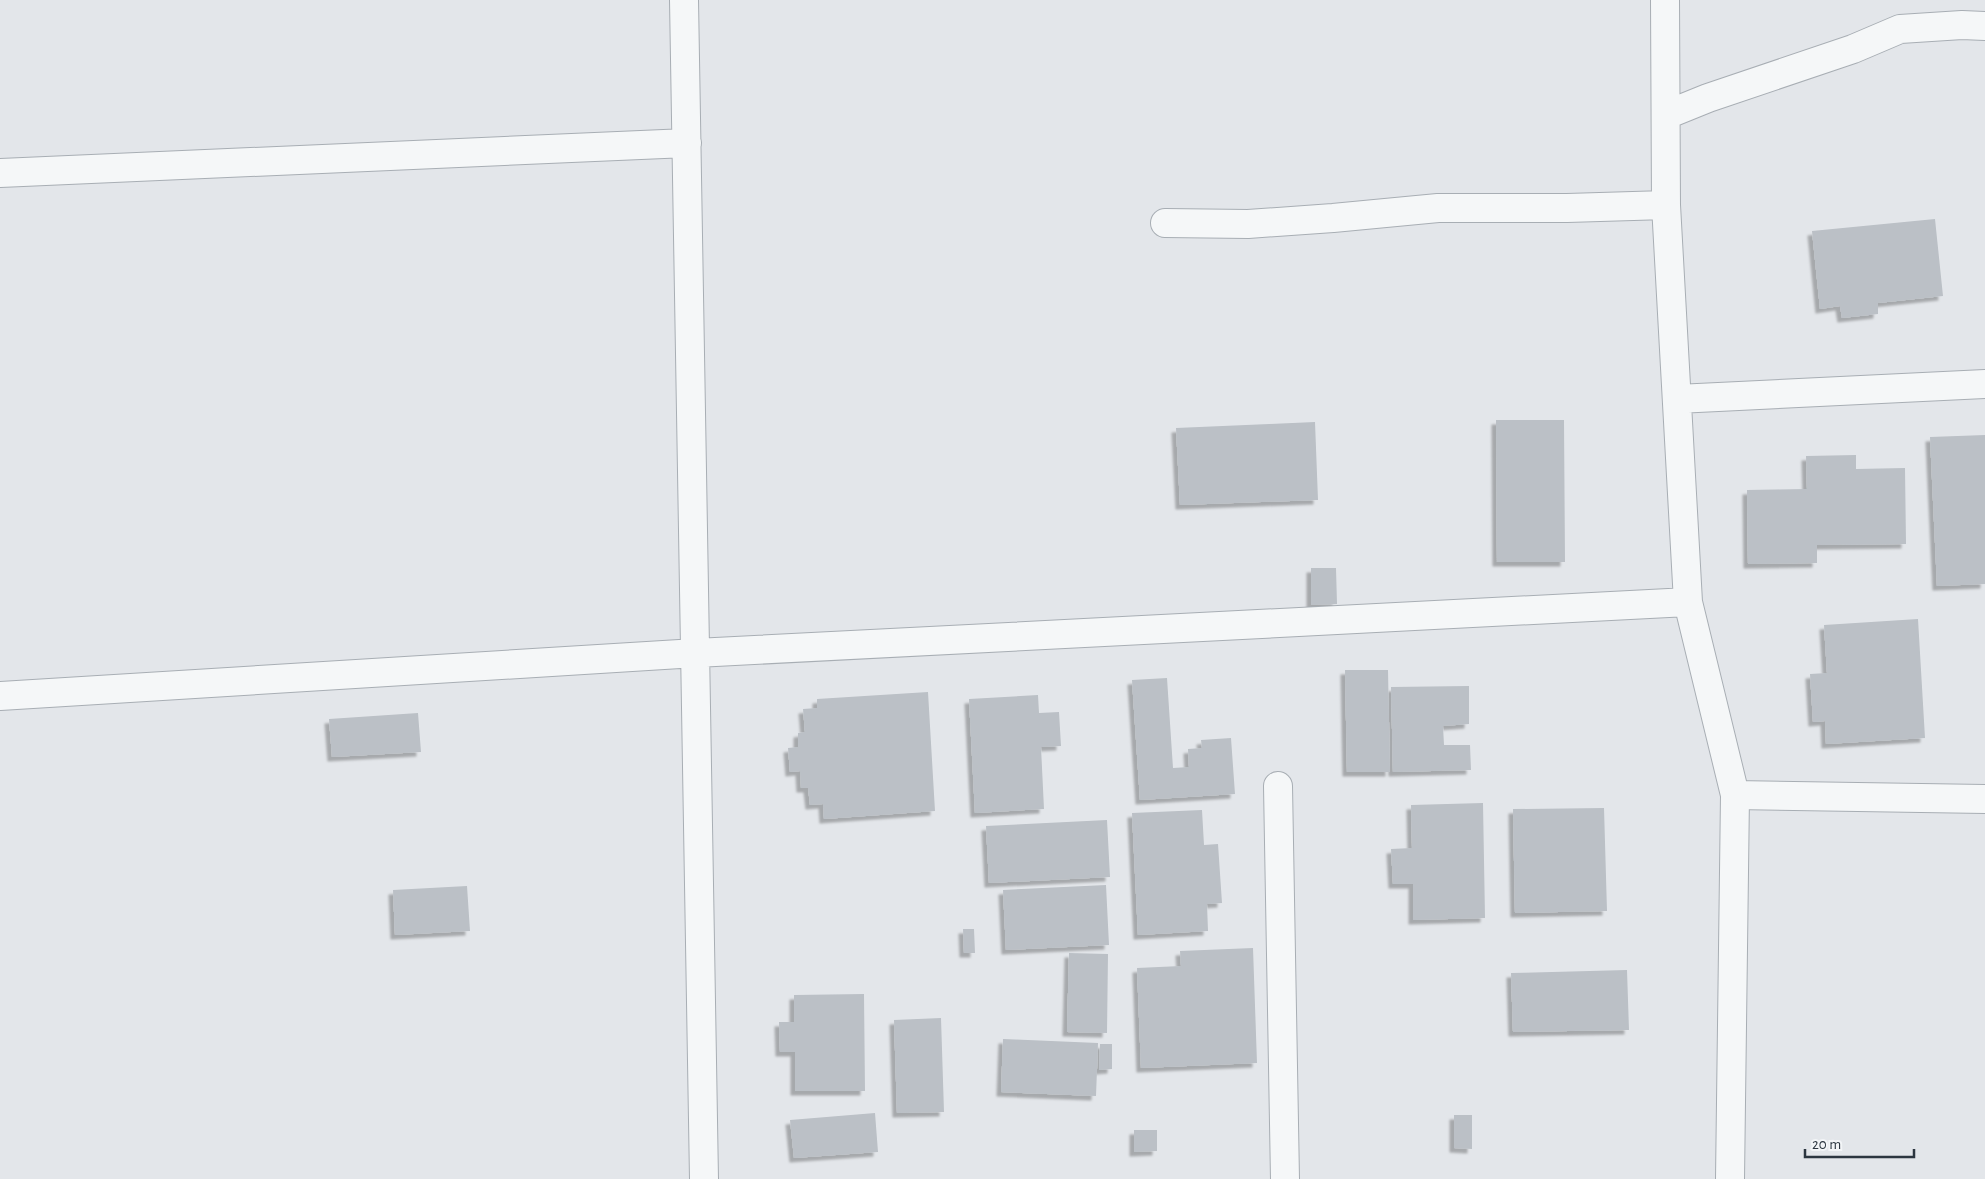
<svg xmlns="http://www.w3.org/2000/svg" width="1985" height="1179" font-family="'Alegreya Sans',sans-serif">
  <defs>
    <filter id="shadow"><feDropShadow dx="-4.5" dy="4.5" stdDeviation="1" flood-color="#0004"/></filter>
  </defs>
  <rect width="100%" height="100%" fill="#e3e6ea"/>
  <path fill="#bbc0c6" filter="url(#shadow)" d="M1935 219 1943 296 1878 303V314L1842 318 1840 306 1820 309 1812 231Z
    M1496 420H1564L1565 562H1497Z
    M1315 422 1318 500 1180 505 1176 428Z
    M1985 435V584L1937 586 1930 437Z
    M1856 455V469L1905 468 1906 544 1817 545V563L1748 564 1747 490 1807 489 1806 456Z
    M1311 568H1336L1337 604 1311 605Z
    M1918 619 1925 738 1826 744 1825 721 1813 722 1810 674 1827 673 1824 625Z
    M1345 670H1388L1390 772H1347Z
    M1167 678 1173 768 1189 767 1188 749 1202 748 1201 740 1231 738 1235 794 1140 800 1132 680Z
    M1469 686V724L1443 726 1444 745H1470L1471 770 1393 772 1391 687Z
    M928 692 935 811 824 819 823 804 810 805 808 788H801L800 771 790 772 788 748 798 747V733L805 732 803 709 817 708V699Z
    M1038 695 1039 713 1059 712 1061 746 1041 747 1044 809 975 813 969 699Z
    M418 713 421 752 332 757 329 719Z
    M1483 803 1485 918 1413 920V884H1393L1391 849 1412 848 1411 805Z
    M1604 808 1607 911 1515 913 1513 809Z
    M1202 810 1204 845 1218 844 1222 903 1207 904 1208 931 1138 935 1132 813Z
    M1107 820 1110 877 989 883 986 826Z
    M1106 885 1109 945 1006 950 1003 890Z
    M467 886 470 931 395 935 393 890Z
    M963 929H974L975 953H964Z
    M1253 948 1257 1063 1141 1068 1137 968 1181 966 1180 951Z
    M1069 953 1108 954 1107 1033 1067 1032Z
    M1627 970 1629 1030 1513 1032 1511 973Z
    M864 994 865 1091H795V1052H780L779 1022H794V995Z
    M941 1018 944 1112 897 1113 894 1020Z
    M1003 1039 1098 1043 1096 1096 1001 1092Z
    M1100 1044H1112V1069L1099 1070Z
    M875 1113 878 1152 794 1158 790 1120Z
    M1454 1115H1472V1149L1454 1148Z
    M1134 1130H1157V1151L1134 1152Z"/>
  <g fill="none" stroke-linecap="round" stroke-linejoin="round">
    <g stroke="#a8aeb4" stroke-width="30">
      <path id="minor" d="M684 0 704 1179
        M1665 0 1666 205 1688 602 1735 795 1730 1179
        M1666 115 1708 98 1853 49 1900 29 1962 25 1985 26
        M0 173 687 143
        M1165 223 1248 224 1333 218 1438 208H1567L1666 205
        M1677 399 1985 384
        M0 696 696 653 1688 602
        M1278 786 1285 1179
        M1735 795 1985 799"/>
    </g>
    <use href="#minor" stroke="#f5f7f8" stroke-width="28"/>
  </g>
  <path d="M1805 1149v8h109v-8" fill="none" stroke="#2c3640" stroke-width="2.5"/>
  <text x="1812" y="1149" font-size="15" fill="#2c3640" stroke="#f3f5f7" stroke-width="4" paint-order="stroke">20 m</text>
</svg>
